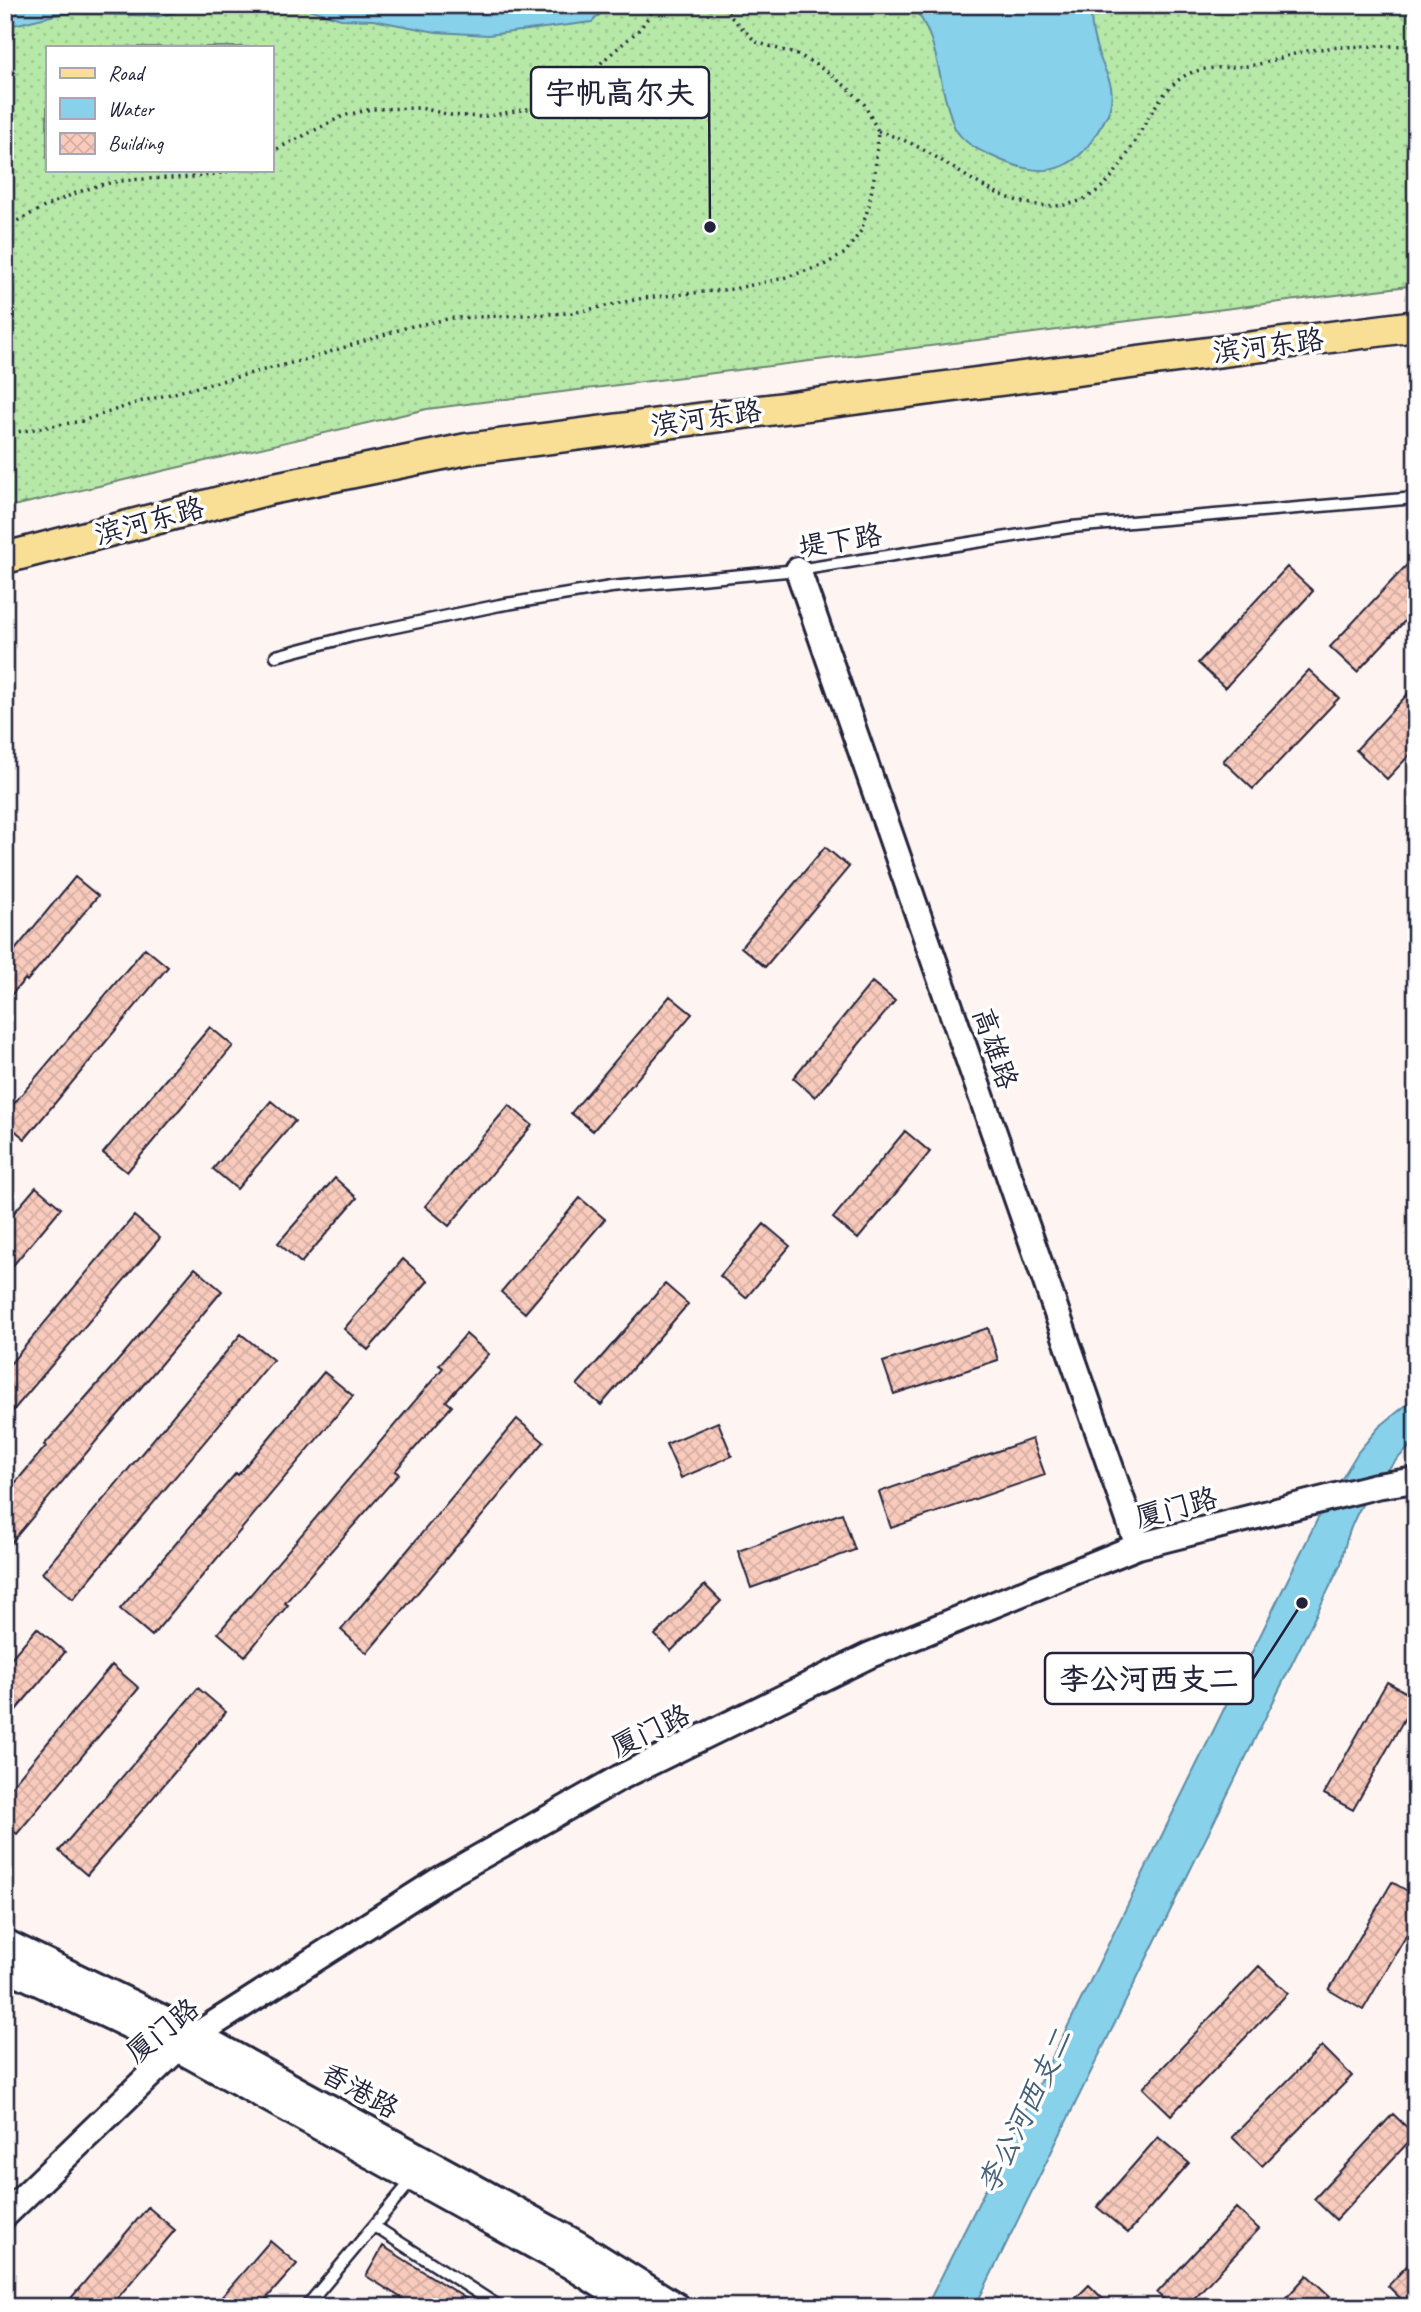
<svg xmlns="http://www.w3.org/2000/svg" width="1421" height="2312" font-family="Caveat,'LXGW WenKai TC',sans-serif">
  <defs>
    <pattern id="grass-dots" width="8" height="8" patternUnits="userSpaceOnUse" patternTransform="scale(1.75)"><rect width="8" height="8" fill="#b6e8a8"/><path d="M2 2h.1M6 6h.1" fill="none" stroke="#9cc792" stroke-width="1.8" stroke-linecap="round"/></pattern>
    <pattern id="building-cross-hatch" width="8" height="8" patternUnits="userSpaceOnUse" patternTransform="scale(1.75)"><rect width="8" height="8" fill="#f9cbbd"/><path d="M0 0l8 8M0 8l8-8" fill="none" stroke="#d5aea3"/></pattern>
  </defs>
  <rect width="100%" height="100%" fill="#fef5f2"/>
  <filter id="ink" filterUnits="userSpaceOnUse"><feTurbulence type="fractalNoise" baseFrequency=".0143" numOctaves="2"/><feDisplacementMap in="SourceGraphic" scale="14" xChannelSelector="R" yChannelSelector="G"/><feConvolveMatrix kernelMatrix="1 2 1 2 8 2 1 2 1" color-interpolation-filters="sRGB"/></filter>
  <g filter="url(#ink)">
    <path fill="url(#grass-dots)" stroke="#6c8572" stroke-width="2" fill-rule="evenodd" d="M5 5H1416V285L427 409 5 508ZM47 47H271V170H47Z"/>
    <path fill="#88d1ea" stroke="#5f8ba4" stroke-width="2" d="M5 5H205L160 16 64 13 5 27Z
      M295 5H609L592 22 488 35 436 32 373 20 341 19Z
      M911 5H1092C1090 20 1093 38 1098 52 1105 74 1116 84 1110 108 1108 116 1102 124 1098 131 1072 177 1038 178 994 157 981 151 967 145 959 134 954 129 952 121 950 114 937 78 939 35 911 5Z
      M1416 1399V1441C1378 1475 1349 1513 1341 1564L975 2307H926L1070 2022 1318 1518 1358 1452 1379 1427 1411 1401Z"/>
    <path fill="url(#building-cross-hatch)" stroke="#22223b" stroke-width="2" d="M1416 555V609L1357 672 1330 647Z
      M1287 567 1313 591 1225 688 1198 663Z
      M1309 670 1339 698 1253 789 1223 761Z
      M1416 685V748L1387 779 1356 750Z
      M825 847 849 867 765 967 741 947Z
      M75 877 98 896 27 981 25 979 5 1002V962Z
      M145 948 168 967 25 1139 5 1122V1114Z
      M872 982 895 1001 815 1097 793 1078Z
      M670 996 692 1014 593 1131 571 1113Z
      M210 1027 233 1046 127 1172 103 1153Z
      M271 1101 295 1121 237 1189 213 1169Z
      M509 1105 532 1125 449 1226 425 1206Z
      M905 1131 930 1152 858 1239 833 1218Z
      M335 1178 357 1198 301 1263 278 1243Z
      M36 1187 61 1208 5 1275V1223Z
      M580 1198 605 1219 525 1313 501 1292Z
      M134 1216 160 1238 5 1420V1370Z
      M764 1224 790 1246 746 1298 720 1276Z
      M403 1259 428 1281 368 1350 344 1329Z
      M195 1268 222 1291 5 1550V1495L46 1446 44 1445 122 1356Z
      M665 1284 688 1304 601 1405 577 1385Z
      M988 1328 998 1360 894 1394 883 1362Z
      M241 1334 273 1360 73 1599 42 1573Z
      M466 1334 489 1354 446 1401 452 1406 395 1471 399 1474 285 1603 288 1605 245 1656 218 1633 443 1368 439 1365Z
      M324 1372 353 1396 152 1636 120 1609 236 1473 238 1475Z
      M517 1419 544 1442 367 1653 341 1630Z
      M718 1422 732 1456 681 1478 666 1444Z
      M1032 1439 1045 1475 891 1528 879 1492Z
      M842 1513 855 1550 751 1588 738 1551Z
      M705 1585 721 1601 671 1651 655 1635Z
      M37 1628 65 1652 16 1710 5 1701V1665Z
      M112 1665 139 1688 17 1834 5 1825V1794Z
      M1387 1682 1416 1698 1353 1810 1324 1794Z
      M198 1688 226 1712 87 1875 59 1851Z
      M1392 1882 1416 1896V1919L1363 2010 1329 1990Z
      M1259 1966 1288 1993 1171 2115 1143 2088Z
      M1322 2046 1352 2076 1262 2166 1232 2137Z
      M1393 2114 1415 2135 1336 2220 1314 2199Z
      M1158 2137 1189 2163 1128 2233 1097 2207Z
      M148 2207 175 2230 110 2307H82L71 2298Z
      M1236 2208 1259 2229 1186 2307H1172L1157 2293Z
      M270 2241 297 2264 259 2307H213Z
      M383 2246 479 2307H416L366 2276Z
      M1416 2256V2307H1409L1388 2286Z
      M1307 2275 1330 2296 1320 2307H1278Z
      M1089 2285 1111 2307H1067Z"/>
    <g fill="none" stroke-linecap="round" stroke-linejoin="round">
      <g stroke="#22223b" stroke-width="15">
        <path id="service" d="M276 656 352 636 500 605 611 587 798 570 1071 527 1416 498
          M374 2226 500 2307
          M306 2307 413 2179"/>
      </g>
      <g stroke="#22223b" stroke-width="30">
        <path id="tertiary" d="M798 570 1138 1546
          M5 2215 178 2048 196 2035 439 1880 619 1778 870 1655 1138 1546 1376 1486 1416 1480"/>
      </g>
      <g stroke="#22223b" stroke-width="32">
        <path id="secondary" d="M5 1943 196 2035 578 2245 677 2307
          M5 1966 178 2048 569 2264 637 2307"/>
      </g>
      <g stroke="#22223b" stroke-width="35">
        <path id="primary" d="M5 558 270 489 467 449 1416 326"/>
      </g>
      <path stroke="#22223b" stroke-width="3.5" stroke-dasharray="2 5" stroke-linecap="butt" d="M878 131C888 135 898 137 908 142 956 164 993 205 1051 206 1131 206 1134 105 1186 75 1205 65 1232 69 1254 65 1276 61 1297 51 1320 49 1352 45 1384 47 1416 45
        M271 152 343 116 371 109 420 108 451 115 481 117 551 105 564 99 579 86 604 60 640 29 657 5
        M5 227C45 207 86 183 131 180 165 177 199 180 233 170
        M5 434 82 421 139 402 311 358 408 327 453 318 572 313 644 298 733 289 780 279 824 265 845 253 861 231 869 205 875 172 878 131 864 104 849 89 829 73 801 56 756 42 729 15 725 5"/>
      <use href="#service" stroke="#fff" stroke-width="10"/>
      <use href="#tertiary" stroke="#fff" stroke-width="24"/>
      <use href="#secondary" stroke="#fff" stroke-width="26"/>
      <use href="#primary" stroke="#f9df96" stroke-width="30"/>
    </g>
  </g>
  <g text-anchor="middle" stroke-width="7" stroke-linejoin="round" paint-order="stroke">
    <g font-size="28" fill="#22223b" stroke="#fff">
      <text transform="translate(1268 345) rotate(-7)" y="10">滨河东路</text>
      <text transform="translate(706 417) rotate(-8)" y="10">滨河东路</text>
      <text transform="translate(149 520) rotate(-15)" y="10">滨河东路</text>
      <text transform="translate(840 540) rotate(-9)" y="10">堤下路</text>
      <text transform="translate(996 1048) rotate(71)" y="10">高雄路</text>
      <text transform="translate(1176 1507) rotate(-15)" y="10">厦门路</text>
      <text transform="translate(650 1730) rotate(-26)" y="10">厦门路</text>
      <text transform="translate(162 2030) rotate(-39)" y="10">厦门路</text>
      <text transform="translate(360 2090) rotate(29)" y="10">香港路</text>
    </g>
    <g font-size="30" font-style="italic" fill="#465f78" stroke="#fff">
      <text transform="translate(1025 2111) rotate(-64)" y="10">李公河西支二</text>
    </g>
  </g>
  <path fill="none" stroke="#22223b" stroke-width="2.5" d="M710 227L709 92M1302 1603L1253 1679"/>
  <g fill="#22223b" stroke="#fff" stroke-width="2.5">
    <circle cx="710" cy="227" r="7"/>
    <circle cx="1302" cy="1603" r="7"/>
  </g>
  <g fill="#fff" stroke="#22223b" stroke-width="2.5">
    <rect x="531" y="67" width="178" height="51" rx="7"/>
    <rect x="1045" y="1653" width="208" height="51" rx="7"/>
  </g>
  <g font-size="30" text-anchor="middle" font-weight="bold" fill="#22223b">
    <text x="620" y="103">宇帆高尔夫</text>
    <text x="1149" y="1689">李公河西支二</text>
  </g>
  <rect width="1421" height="2312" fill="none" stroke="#fff" stroke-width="28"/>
  <rect x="14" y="14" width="1393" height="2284" fill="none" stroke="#22223b" stroke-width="2.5" filter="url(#ink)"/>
  <rect x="46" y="46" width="228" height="126" fill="#ffffff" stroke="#a7a7b1" stroke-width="2"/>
  <rect x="60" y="68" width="35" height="10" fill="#f9df96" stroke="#a7a7b1" stroke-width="2"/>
  <text x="108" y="80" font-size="21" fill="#22223b">Road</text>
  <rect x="60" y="98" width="35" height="21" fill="#88d1ea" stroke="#a7a7b1" stroke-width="2"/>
  <text x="108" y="116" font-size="21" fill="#22223b">Water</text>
  <rect x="60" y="133" width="35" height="21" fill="url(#building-cross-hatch)" stroke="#a7a7b1" stroke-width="2"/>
  <text x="108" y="150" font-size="21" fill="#22223b">Building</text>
</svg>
